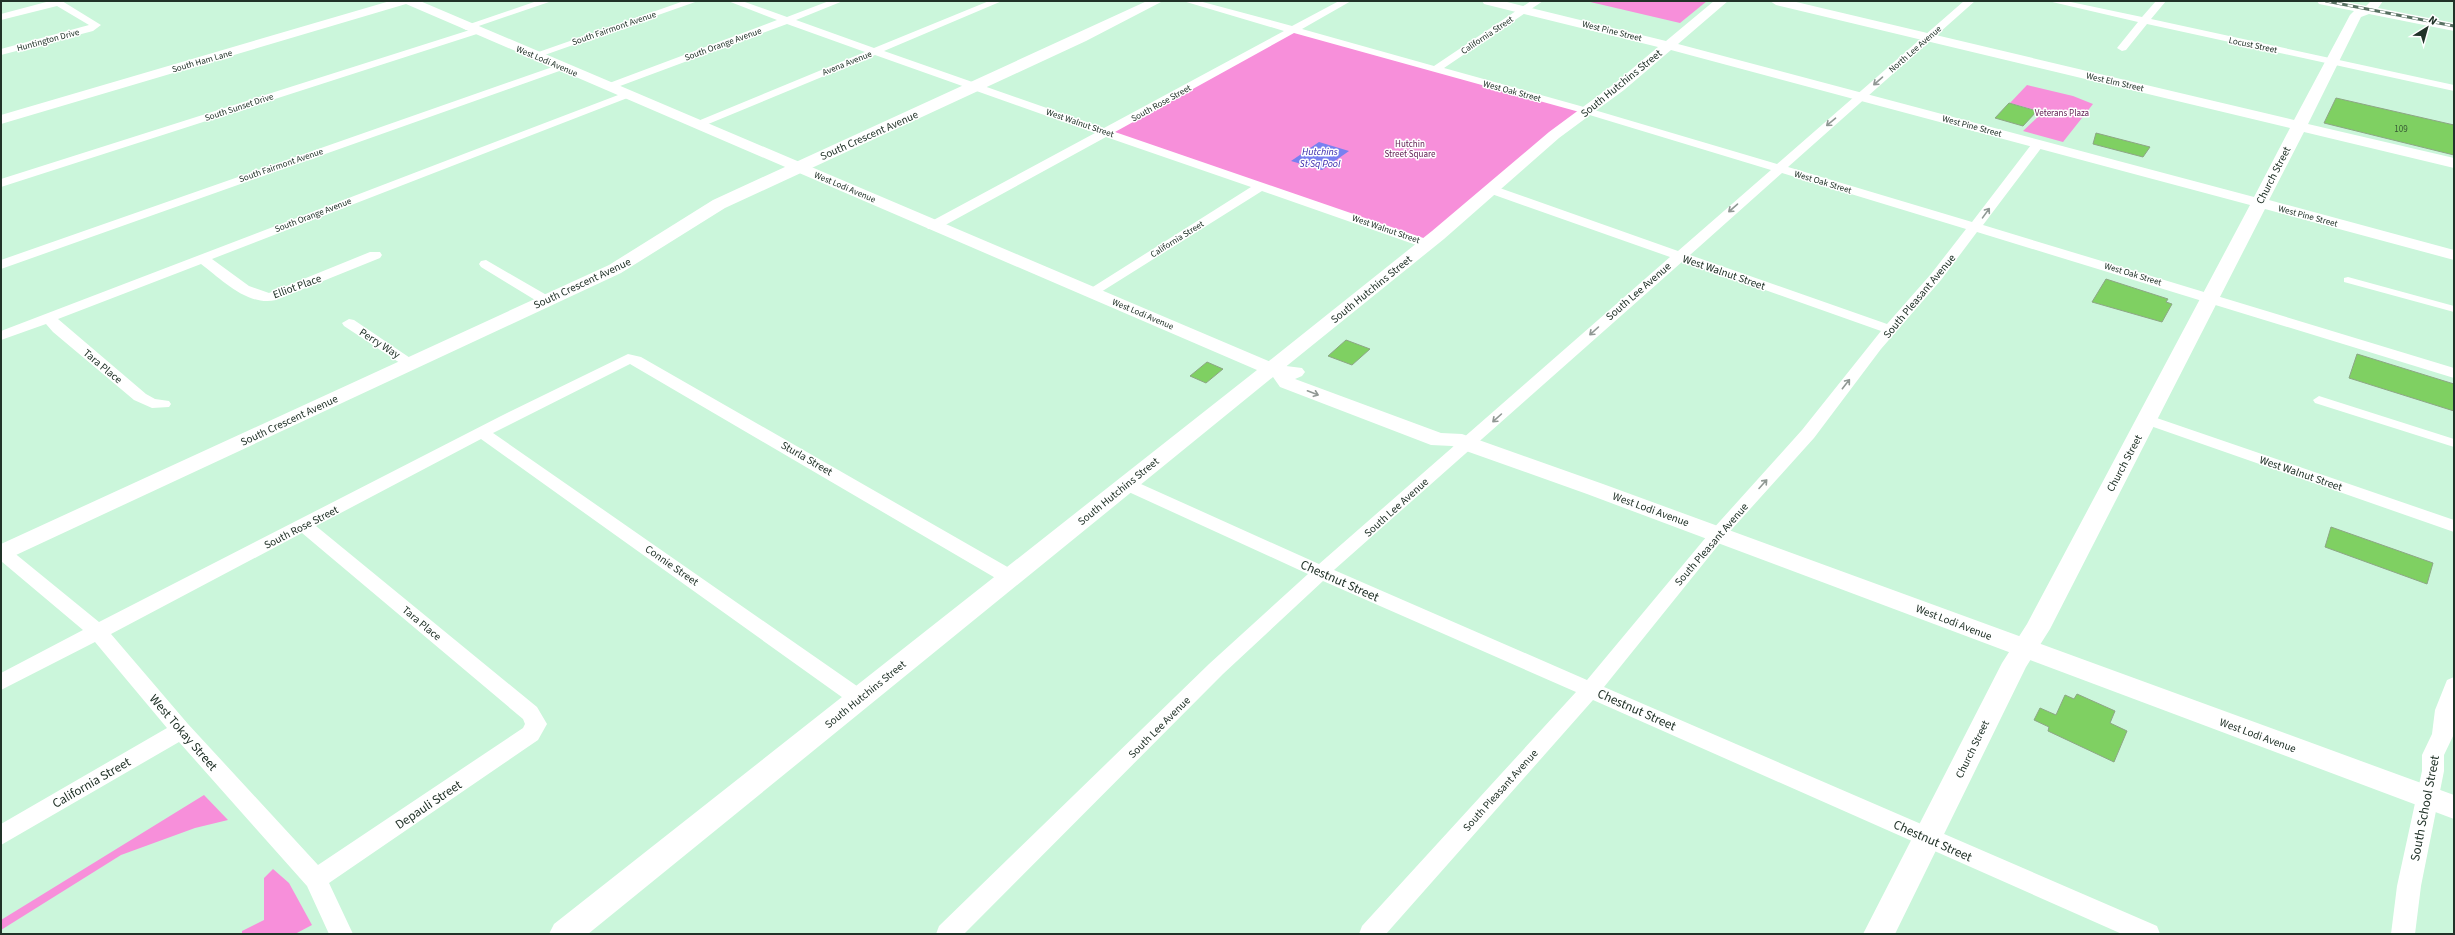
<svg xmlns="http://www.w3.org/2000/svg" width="2455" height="935" font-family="'Source Sans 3',sans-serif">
  <rect width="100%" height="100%" fill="#cbf6db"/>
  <path fill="#f78fda" d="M1586 1H1707L1680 23Z
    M1293 30 1587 111 1427 244 1107 132Z
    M2027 85 2073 96 2093 104 2063 142 2023 131 2043 112 2010 103Z
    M204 795 228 820 195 828 121 855 1 930V920Z
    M273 869 289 883 312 925 295 934H242V931L264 920V878Z"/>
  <path fill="#7980f0" d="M1319 142 1349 151 1322 170 1291 161Z"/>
  <path fill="#7fd062" stroke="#8da685" d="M2336 98 2454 125V155L2324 123Z
    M2009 103 2037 111 2023 126 1995 118Z
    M2096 133 2150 147 2143 157 2093 144Z
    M2106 279 2168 299 2166 302 2172 304 2162 322 2092 302Z
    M1346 340 1370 349 1352 365 1328 356Z
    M2357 354 2454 384V411L2349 378Z
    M1207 362 1223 369 1206 383 1190 376Z
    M2331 527 2433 563 2427 584 2325 547Z
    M2077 694 2115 711 2110 723 2127 731 2114 762 2048 731 2049 727 2034 720 2040 708 2056 715 2065 695 2074 699Z"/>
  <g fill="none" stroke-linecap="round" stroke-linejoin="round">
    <path fill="#fff" fill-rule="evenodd" d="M2348 277 2454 306V312L2344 282V278Z
      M2319 396 2454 439V447L2315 403 2313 400Z"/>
    <path fill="#fff" fill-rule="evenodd" d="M50 1H62L101 25 93 31 1 55V49L89 25 57 6 1 20V14Z
      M537 1H552L470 29 466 30 461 27Z
      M684 1H698L539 57 535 58 530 55Z
      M728 1H742L787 17 829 1H843L796 20 874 48 989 1H1002L884 51 1104 128 1284 31 1183 1H1199L1292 26 1339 1H1351L1302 29 1434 66 1531 1H1543L1444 68 1591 109 1777 164 1964 1H1975L1788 167 1972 222 2034 141H2042L2044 144 2042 147 1983 225 2454 368V378L1977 232 1941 280 1881 349 1814 438 1724 538 1604 687 2157 926 2160 934H2122L1593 700 1386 934H1359L1362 926 1576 692 1323 581 1223 674 964 934H936L939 926 1209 664 1308 574 1120 488 1117 484 1120 480H1132L1319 564 1670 257 1486 192 1484 189 1486 186H1494L1678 251 1771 170 1583 113 1294 33 1115 132 1432 241 1434 244 1432 247H1422L1262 191 1093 297 1088 296 1086 293 1088 290 1251 187 1106 137 938 229H928L926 226 928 223 1095 133 875 55 701 127H693V123L865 52 787 24 612 89H604V85L777 20ZM1782 173 1966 229 1931 274 1887 324 1690 255ZM1683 261 1881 331 1802 430 1712 530 1587 680 1334 570Z
      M2048 1H2066L2142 17 2156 1H2166L2151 19 2454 85V91L2147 24 2126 50 2122 51 2117 48 2138 22Z
      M476 28 481 31 480 33 1 187V179Z
      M561 64 566 67 565 69 1 269V260Z
      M626 92 630 93V97L212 259 249 286 269 293 370 252H380L382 255 380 258 276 300C248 307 221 279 201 264L58 319 146 394 155 399 169 401 171 404 169 407 152 408 134 400 53 332 46 324 1 340V331Z
      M486 260 550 297 552 300 545 304 540 303 481 267 479 264 481 261Z
      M349 319 354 320 419 364 416 367H406L344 326 342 323Z
      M628 354 641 357 1018 573 1020 578 1018 583 1011 584 1004 583 630 364 493 433 867 693 870 699 867 705 860 707 853 705 481 439 316 526 537 707 547 724 538 740 329 883 353 934H329L307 886 179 742 1 845V824L167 728 95 642 1 690V673L83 630 1 561V545L7 547 99 622 501 416ZM302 533 523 719 525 724 523 728 318 865 188 724 111 634Z
      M2148 415 2454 520V532L2142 423 2140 420 2142 417Z
      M2454 677V734L2444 755V771L2421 886 2415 934H2391L2397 886 2422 771V755L2432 734 2435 710 2447 680Z"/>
    <path fill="#fff" fill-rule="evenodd" d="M1147 1H1163L1086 41 725 208 621 273 1 562V544L609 265 713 200Z
      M1482 1H1503L1666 41 1714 1H1728L1678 44 2254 197 2290 128 1776 5 1770 1H1792L2294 120 2350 15 2354 11 2319 4 2317 1H2342L2366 6 2371 1H2383L2378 8 2454 23V31L2369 14 2361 17 2308 124 2454 158V168L2304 132 2269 200 2454 250V260L2265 209 2050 629 2026 667 1895 934H1863L2002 663 2027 624 2250 205 1671 50 1624 90 1559 138 1444 239 1278 373 1271 375 1264 373 1261 369 1264 365 1432 231 1549 132 1614 84 1658 47 1484 4Z"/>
    <path fill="#fff" fill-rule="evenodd" d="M390 1H420L1278 365 1302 368 1305 372 1302 376 1295 379 1441 433 1462 434 1603 484 2454 795V819L1587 494 1452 446 1431 445 1280 387 1273 377 588 934H549L554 924 1257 370 406 4 1 124V115Z"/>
    <g stroke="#587162" stroke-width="3">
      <path id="rail" d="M2326 1 2454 26"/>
    </g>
    <use href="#rail" stroke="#fff" stroke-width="2" stroke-dasharray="5.5" stroke-linecap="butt"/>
  </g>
  <defs><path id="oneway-shaft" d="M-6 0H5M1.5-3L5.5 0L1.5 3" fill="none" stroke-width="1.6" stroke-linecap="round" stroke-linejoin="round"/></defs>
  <g stroke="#909894">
    <use href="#oneway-shaft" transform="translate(1878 81) rotate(139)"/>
    <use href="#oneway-shaft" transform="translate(1831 122) rotate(140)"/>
    <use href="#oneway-shaft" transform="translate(1733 208) rotate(139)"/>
    <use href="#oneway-shaft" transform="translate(1986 213) rotate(-54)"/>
    <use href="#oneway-shaft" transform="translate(1594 331) rotate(138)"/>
    <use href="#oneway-shaft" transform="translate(1846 384) rotate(-52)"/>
    <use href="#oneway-shaft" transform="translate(1313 393) rotate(21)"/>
    <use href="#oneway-shaft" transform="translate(1497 418) rotate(138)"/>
    <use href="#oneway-shaft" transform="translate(1763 484) rotate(-48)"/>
  </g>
  <g text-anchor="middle" stroke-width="3" stroke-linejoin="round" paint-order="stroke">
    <g font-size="9" fill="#213228" stroke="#fff">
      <text transform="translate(614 28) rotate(-19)" y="3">South Fairmont Avenue</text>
      <text transform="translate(1612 31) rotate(14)" y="3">West Pine Street</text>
      <text transform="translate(1487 35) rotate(-34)" y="3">California Street</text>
      <text transform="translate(48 40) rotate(-15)" y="3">Huntington Drive</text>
      <text transform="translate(723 44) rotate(-20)" y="3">South Orange Avenue</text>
      <text transform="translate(2253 45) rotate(12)" y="3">Locust Street</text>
      <text transform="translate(1915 49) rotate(-41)" y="3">North Lee Avenue</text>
      <text transform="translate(202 61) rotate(-16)" y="3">South Ham Lane</text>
      <text transform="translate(547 61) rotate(23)" y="3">West Lodi Avenue</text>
      <text transform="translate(847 63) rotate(-22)" y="3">Avena Avenue</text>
      <text transform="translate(2115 82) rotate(13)" y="3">West Elm Street</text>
      <text transform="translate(1512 91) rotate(15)" y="3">West Oak Street</text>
      <text transform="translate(1161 103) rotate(-29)" y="3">South Rose Street</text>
      <text transform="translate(239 107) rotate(-18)" y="3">South Sunset Drive</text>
      <text transform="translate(1080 123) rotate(19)" y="3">West Walnut Street</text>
      <text transform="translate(1972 126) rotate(15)" y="3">West Pine Street</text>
      <text transform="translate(281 165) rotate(-19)" y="3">South Fairmont Avenue</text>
      <text transform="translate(1823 182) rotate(17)" y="3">West Oak Street</text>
      <text transform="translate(845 187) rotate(23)" y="3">West Lodi Avenue</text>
      <text transform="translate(313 215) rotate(-21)" y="3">South Orange Avenue</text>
      <text transform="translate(2308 216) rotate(15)" y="3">West Pine Street</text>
      <text transform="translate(1386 229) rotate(19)" y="3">West Walnut Street</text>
      <text transform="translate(1177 239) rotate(-32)" y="3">California Street</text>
      <text transform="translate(2133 274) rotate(17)" y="3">West Oak Street</text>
      <text transform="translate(1143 314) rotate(23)" y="3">West Lodi Avenue</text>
    </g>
    <g font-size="9" fill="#5c194d" stroke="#fff">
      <text x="2062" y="116">Veterans Plaza</text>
      <text x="1410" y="147">Hutchin<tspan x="1410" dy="10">Street Square</tspan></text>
    </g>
    <g font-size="9" fill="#385a36">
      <text x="2401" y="132">109</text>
    </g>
    <g font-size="10" font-style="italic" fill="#3828ab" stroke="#fff">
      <text x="1320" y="155">Hutchins<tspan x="1320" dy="12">St Sq Pool</tspan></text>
    </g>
    <g font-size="11" fill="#213228" stroke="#fff">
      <text transform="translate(1621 83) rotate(-39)" y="4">South Hutchins Street</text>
      <text transform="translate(869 135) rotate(-24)" y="4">South Crescent Avenue</text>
      <text transform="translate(2273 175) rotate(-63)" y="4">Church Street</text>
      <text transform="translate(1724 272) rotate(19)" y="4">West Walnut Street</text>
      <text transform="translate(582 283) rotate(-25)" y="4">South Crescent Avenue</text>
      <text transform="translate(297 286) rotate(-20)" y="4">Elliot Place</text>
      <text transform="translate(1371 289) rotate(-39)" y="4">South Hutchins Street</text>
      <text transform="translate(1638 291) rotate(-41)" y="4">South Lee Avenue</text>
      <text transform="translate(1919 296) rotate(-50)" y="4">South Pleasant Avenue</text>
      <text transform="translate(380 343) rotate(33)" y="4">Perry Way</text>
      <text transform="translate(103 366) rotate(40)" y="4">Tara Place</text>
      <text transform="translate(289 420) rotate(-25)" y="4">South Crescent Avenue</text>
      <text transform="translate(807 458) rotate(30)" y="4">Sturla Street</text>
      <text transform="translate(2124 463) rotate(-62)" y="4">Church Street</text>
      <text transform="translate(2301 473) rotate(19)" y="4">West Walnut Street</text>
      <text transform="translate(1118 491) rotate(-39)" y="4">South Hutchins Street</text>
      <text transform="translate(1396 507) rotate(-42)" y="4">South Lee Avenue</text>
      <text transform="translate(1651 509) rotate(20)" y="4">West Lodi Avenue</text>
      <text transform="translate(301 527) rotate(-27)" y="4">South Rose Street</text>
      <text transform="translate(1711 544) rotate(-49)" y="4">South Pleasant Avenue</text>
      <text transform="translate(672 565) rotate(35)" y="4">Connie Street</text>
      <text transform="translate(1954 622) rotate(21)" y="4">West Lodi Avenue</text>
      <text transform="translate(422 623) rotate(40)" y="4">Tara Place</text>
      <text transform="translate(865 694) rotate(-39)" y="4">South Hutchins Street</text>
      <text transform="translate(1159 727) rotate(-45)" y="4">South Lee Avenue</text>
      <text transform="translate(2258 735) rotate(20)" y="4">West Lodi Avenue</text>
      <text transform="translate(1972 749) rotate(-64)" y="4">Church Street</text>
      <text transform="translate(1500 790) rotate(-48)" y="4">South Pleasant Avenue</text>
    </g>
    <g font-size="13" fill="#213228" stroke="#fff">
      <text transform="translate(1340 580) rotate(24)" y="5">Chestnut Street</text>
      <text transform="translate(1637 709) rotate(24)" y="5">Chestnut Street</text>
      <text transform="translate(184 732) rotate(49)" y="5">West Tokay Street</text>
      <text transform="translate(91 782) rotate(-30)" y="5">California Street</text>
      <text transform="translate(428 804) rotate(-34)" y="5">Depauli Street</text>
      <text transform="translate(2424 808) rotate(-79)" y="5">South School Street</text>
      <text transform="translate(1933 840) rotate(24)" y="5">Chestnut Street</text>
    </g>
  </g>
  <rect width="2455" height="935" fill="none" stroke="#213228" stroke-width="4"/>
  <g transform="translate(2427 28) rotate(37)" stroke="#ffffff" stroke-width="3" paint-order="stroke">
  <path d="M0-3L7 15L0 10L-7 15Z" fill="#213228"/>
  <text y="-6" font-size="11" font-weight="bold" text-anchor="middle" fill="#213228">N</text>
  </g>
</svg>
